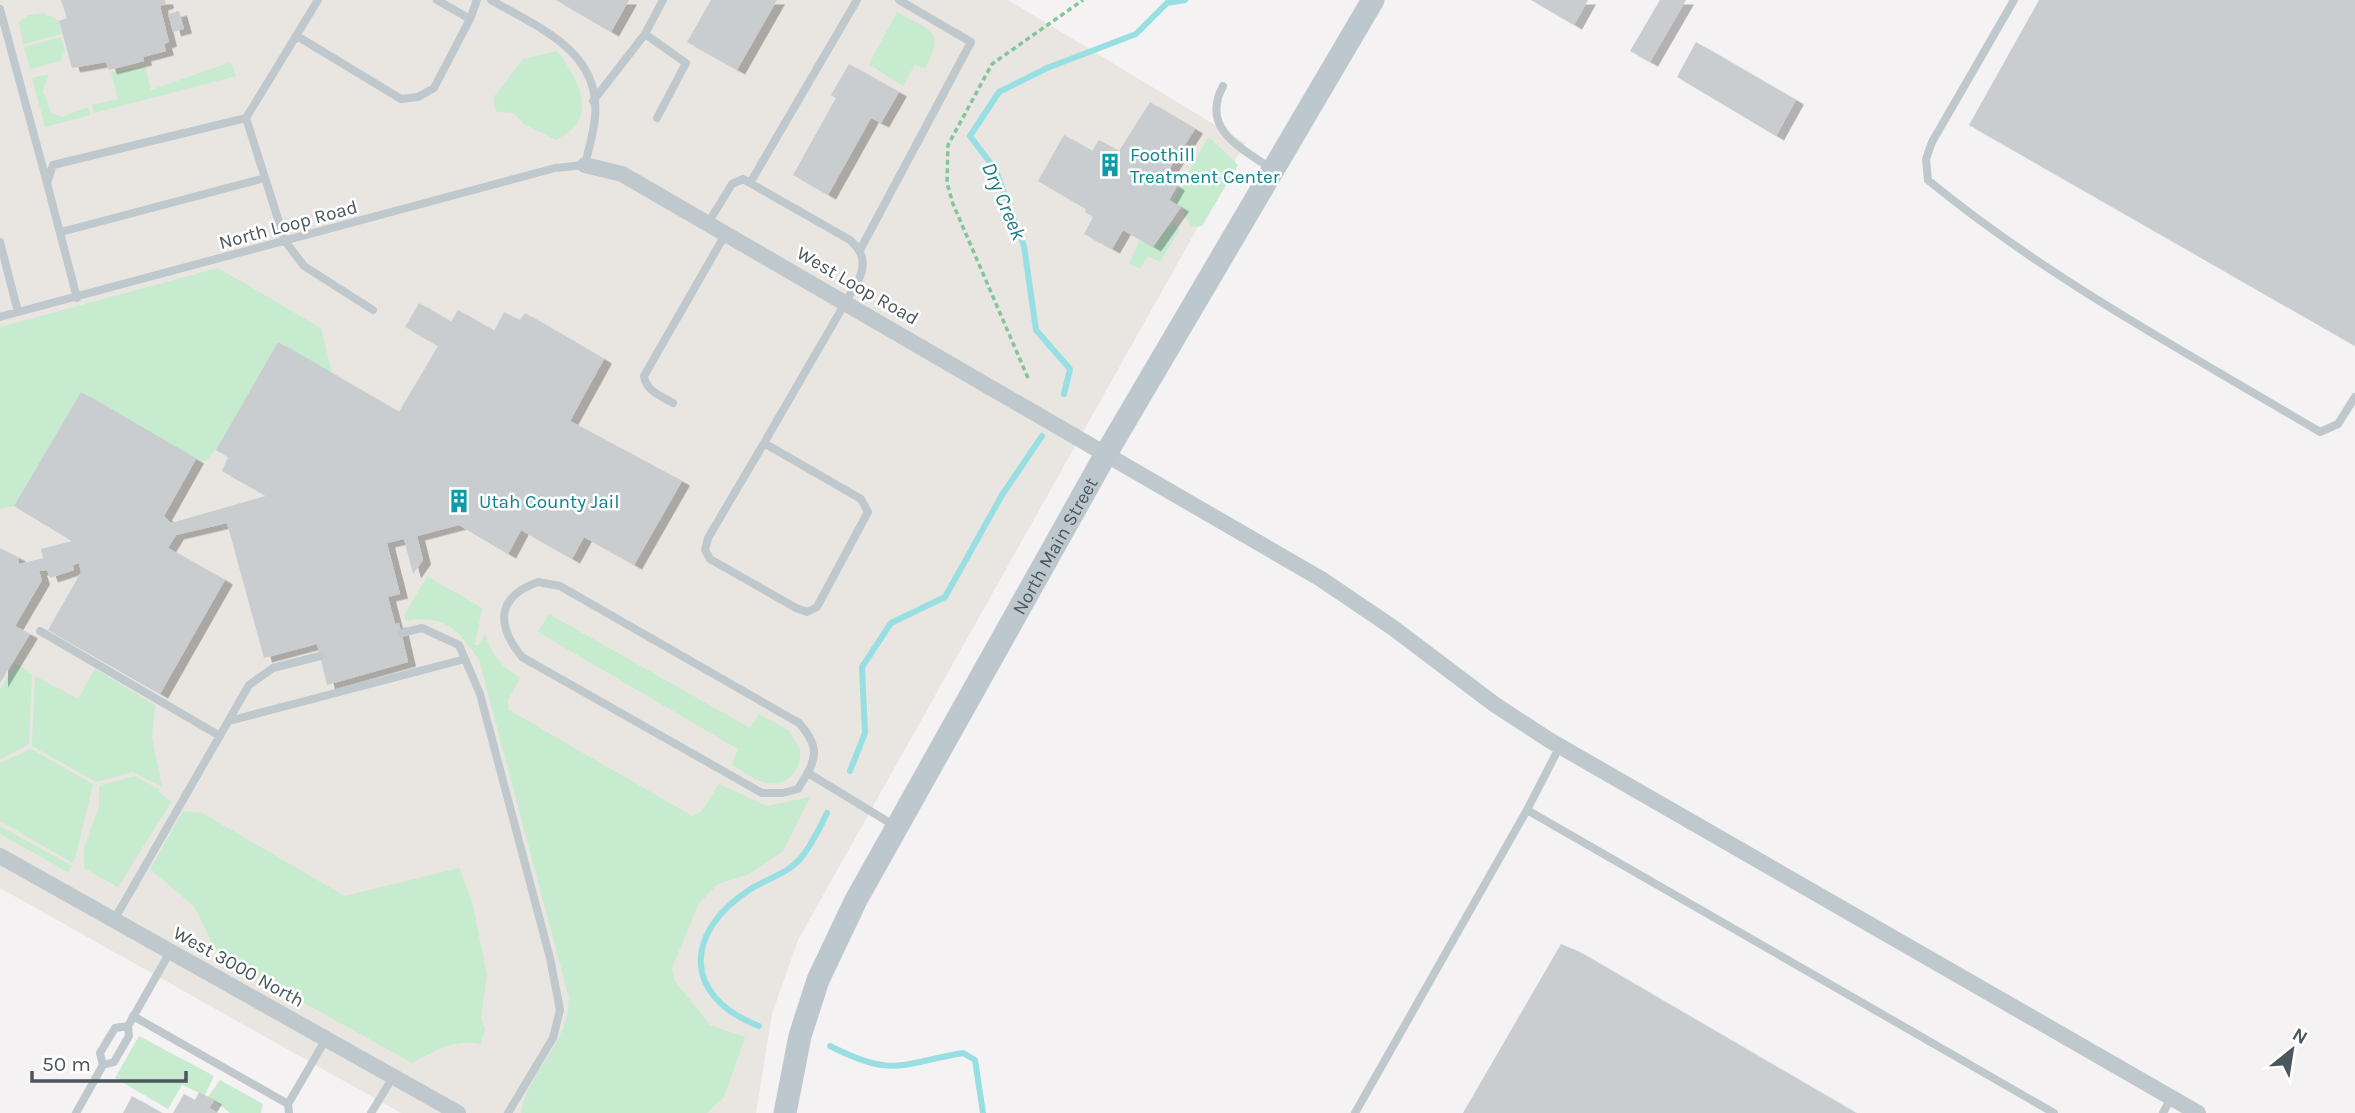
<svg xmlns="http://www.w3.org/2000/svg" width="2355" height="1113" font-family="Karla,sans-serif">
  <defs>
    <filter id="shadow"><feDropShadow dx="8" dy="4.5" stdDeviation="0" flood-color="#0004"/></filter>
  </defs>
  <rect width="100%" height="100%" fill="#f4f2f2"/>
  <path fill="#e9e5e0" d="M0 0H1008L1245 143 798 940 772 1014 756 1113H401L0 888Z"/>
  <path fill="#c6ebcf" d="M897 12C931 32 946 28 925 69L915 64 903 86 869 64Z
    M44 13 59 21 61 34 23 44 19 22 28 15Z
    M61 37 65 51 60 61 30 69 24 47Z
    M557 51C572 70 594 105 574 127 570 132 562 136 556 140L524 124 514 113 497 112 493 98 523 59Z
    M228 63 233 66 236 76 94 113 92 105 118 99 111 72 145 66 151 90Z
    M49 74 43 91 51 113 62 117 88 107 90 115 45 127 32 78Z
    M1210 138 1238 165 1202 226 1192 227 1183 213 1184 209 1172 202 1207 139Z
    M1173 221 1179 230 1160 262 1148 256 1140 269 1129 263 1140 240 1153 247 1166 225 1170 227Z
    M218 268 321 328 332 373 278 342 216 450 205 461 196 459 81 392 14 506 0 509V327Z
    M427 576 482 608 475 645H479L485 634C491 655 501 666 520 678L508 700 509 710 692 816 702 811 719 784 767 806 810 797 783 851 749 874 718 884 699 903 672 968 675 981 710 1025 745 1037 724 1097 707 1113H521C528 1071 568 1046 569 998L479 660C459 630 444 614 406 621L404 616Z
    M549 614 750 728 759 714 788 730 800 749C802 769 788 787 767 783 755 781 742 771 732 765L738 749 538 632Z
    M15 663 32 674 29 744 0 759V689Z
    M95 669 155 705 152 738 162 787 133 772 96 782 32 746 35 676 78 699Z
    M31 749 93 784 75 859 71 862 0 821V763Z
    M134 776 159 789 158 791 171 802 118 887 84 868V847L99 807V786Z
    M183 811 202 813 345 896 459 868 472 901 487 975 481 1018 485 1029 480 1044C451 1039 436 1051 412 1063L217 954 195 907 150 869Z
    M0 826 72 866 68 872 0 834Z
    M139 1036 214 1076 205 1095 182 1085 168 1109 115 1078Z
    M220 1080 263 1104 261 1113H230C224 1108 213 1100 208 1097Z"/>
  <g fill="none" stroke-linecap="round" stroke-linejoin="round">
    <path stroke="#98dfe3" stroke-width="6" d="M1064 394 1070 369 1036 330 1024 246 995 169 970 136 999 92 1047 68 1136 34 1167 3 1185 0
      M850 771 865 733 862 667 891 623 945 597 1002 495 1042 436
      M759 1026C682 996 684 933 749 890 766 879 787 874 800 859 812 845 819 829 827 813
      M830 1046C893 1078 899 1064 963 1053L975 1060 983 1113"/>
  </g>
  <path fill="#c9cdd0" filter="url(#shadow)" d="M61 0H165L166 4 160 6 169 42 164 44 166 51 143 57 144 61 109 70 106 62 72 68 59 21 67 18Z
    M556 0H629L611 32Z
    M711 0H777L737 70 687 42Z
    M1531 0H1588L1574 25Z
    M1660 0H1686L1650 62 1630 51Z
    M2039 0H2355V346L1969 125Z
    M179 11 184 29 173 32 168 14Z
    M1696 42 1796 100 1776 136 1677 77Z
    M849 64 899 92 881 123 871 118 828 195 793 175 836 98 831 95Z
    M1150 102 1195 129 1164 178 1177 186 1169 200 1181 207 1153 247 1123 230 1112 249 1084 234 1093 217 1085 212 1086 209 1038 181 1064 135 1092 151 1099 140 1119 151Z
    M419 303 451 322 458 310 494 331 504 312 520 320 525 313 604 359 570 421 682 481 634 565 584 537 572 559 521 530 508 554 459 525 417 536 423 560 413 574 404 539 387 543 400 594 388 597 395 624 399 623 408 662 327 685 317 644 264 658 227 523 176 535 168 548 225 580 160 694 48 630 81 572 79 563 73 565 74 570 50 578 47 570 39 571 42 580 15 626 30 634 0 683V548L18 557 19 564 43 558 41 549 72 541 14 506 81 392 196 459 164 516 171 523 266 496 222 471 228 457 216 450 278 342 399 412 438 346 405 327Z
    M1561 944 1578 951 1856 1113H1463Z
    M199 1092 214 1100 209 1108 218 1113H173L184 1094 195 1100Z
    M132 1096 162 1113H123Z"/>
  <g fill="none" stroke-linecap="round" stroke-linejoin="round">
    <path stroke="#82c69a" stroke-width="3.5" stroke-dasharray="5 3.5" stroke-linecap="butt" d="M1028 378 953 204 947 183 948 145 992 64 1083 0"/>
    <path stroke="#bfc8cc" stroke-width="8" d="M318 0 246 118 285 241 304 266 373 310
      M2014 0 1932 142 1926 159 1928 180C2047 278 2187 353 2320 432L2338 424 2355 397
      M0 9 47 183
      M470 19 477 0
      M645 34 686 63 657 118
      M297 36 401 99 418 97 434 88 470 19 437 0
      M1223 86C1200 129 1241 148 1272 169
      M593 101 645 34 663 0
      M750 183 857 0
      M708 223 732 184 743 179 850 240C863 252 866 263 859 279L764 443 861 499 868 512 817 607 807 612 796 608 710 559 705 550 708 538 764 443
      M61 232 265 178
      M0 242 18 312
      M860 250 971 42 899 0
      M77 298 47 183 53 165 246 118
      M0 317 555 168 585 165C588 150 594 133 595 117 601 51 539 28 491 0
      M673 403C661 396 646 391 644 376L726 233
      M538 582 560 586 799 723C823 750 815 761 798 789L783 793H762L522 657C496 625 496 597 538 582Z
      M40 631 220 736
      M402 633 422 628 459 645 480 694 550 958 560 1010 553 1038 508 1113
      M229 721 465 659
      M808 773 895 826
      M1527 810 2054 1113
      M114 920 249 685 273 668 320 656
      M133 1016 288 1104
      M103 1065 114 1062 129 1036 128 1026 170 952
      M76 1113 103 1065 100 1053 115 1028 128 1026
      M289 1113 288 1104 326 1039
      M371 1113 393 1077
      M1355 1113 1527 810 1560 746
      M2163 1113 2171 1098"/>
    <path stroke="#bfc8cc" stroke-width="16" d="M585 165 622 174 1321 579 1392 627 1494 704 1549 740 2198 1113
      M0 856 458 1113"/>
    <path stroke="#bdc8ce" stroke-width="23" id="s1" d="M785 1113 800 1036 818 980 856 900 1107 452 1373 0"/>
  </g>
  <defs>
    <g id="building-bare" transform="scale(1.89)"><path d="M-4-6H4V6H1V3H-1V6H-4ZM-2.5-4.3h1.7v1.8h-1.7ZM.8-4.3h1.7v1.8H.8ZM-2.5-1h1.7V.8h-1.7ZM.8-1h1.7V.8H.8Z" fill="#0f9aa8" stroke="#fff" stroke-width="2.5" paint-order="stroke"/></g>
  </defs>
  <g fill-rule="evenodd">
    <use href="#building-bare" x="1110" y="165"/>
    <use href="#building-bare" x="459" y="501"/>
  </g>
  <g text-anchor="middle" stroke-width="5" stroke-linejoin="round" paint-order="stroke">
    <g font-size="19" fill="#0d838f" stroke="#fff" text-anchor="start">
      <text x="1130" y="161">Foothill<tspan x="1130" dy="22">Treatment Center</tspan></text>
      <text x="479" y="508">Utah County Jail</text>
    </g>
    <g font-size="19" fill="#4b575d" stroke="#fff">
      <text transform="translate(288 224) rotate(-15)" y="7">North Loop Road</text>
      <text transform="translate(858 285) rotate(30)" y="7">West Loop Road</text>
      <text dy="7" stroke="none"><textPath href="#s1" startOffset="632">North Main Street</textPath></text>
      <text transform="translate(239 966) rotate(29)" y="7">West 3000 North</text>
    </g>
    <g font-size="21" font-style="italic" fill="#1b7d83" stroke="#fff">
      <text transform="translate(1004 201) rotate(67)" y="7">Dry Creek</text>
    </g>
  </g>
  <g transform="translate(2292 1050) rotate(30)" stroke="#ffffff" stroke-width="5" paint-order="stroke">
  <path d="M0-5L12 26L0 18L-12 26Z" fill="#4b575d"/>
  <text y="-10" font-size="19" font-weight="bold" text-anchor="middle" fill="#4b575d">N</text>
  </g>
  <path d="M32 1071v10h154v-10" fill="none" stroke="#4b575d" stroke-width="3.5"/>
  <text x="42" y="1071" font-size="21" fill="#4b575d" stroke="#ffffff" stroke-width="5" paint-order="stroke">50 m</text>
</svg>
